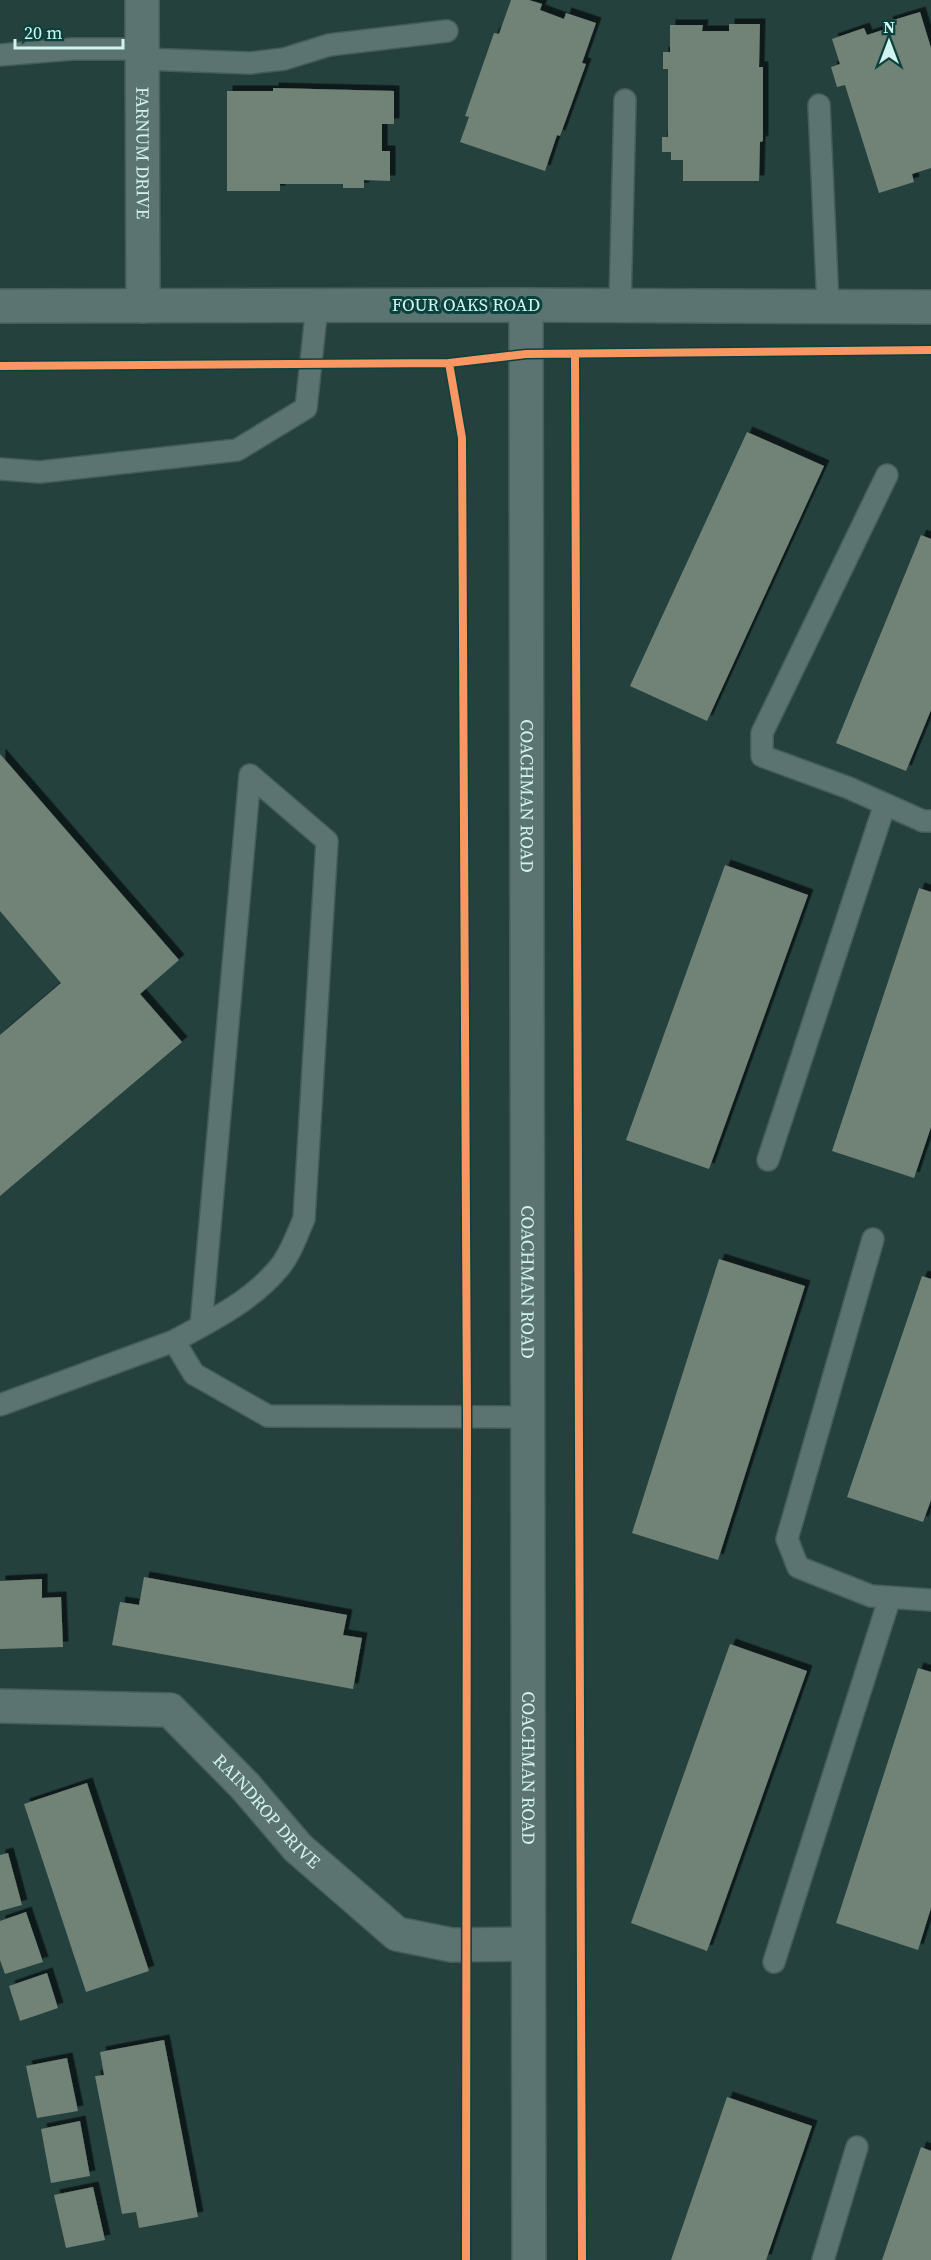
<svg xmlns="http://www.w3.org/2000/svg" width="931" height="2260" font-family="'Source Serif 4',serif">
  <defs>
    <filter id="shadow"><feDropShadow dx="5.5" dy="-5.5" stdDeviation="0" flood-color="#0009"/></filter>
  </defs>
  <rect width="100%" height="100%" fill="#24413e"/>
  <path fill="#718277" filter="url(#shadow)" d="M511 0H529L542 4 540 10 564 19 566 13 596 23 582 63 586 64 560 136 557 135 545 171 460 142 469 117 465 116 494 33 499 34Z
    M920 12 931 48V168L912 174 914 182 879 193 845 85 837 87 831 67 840 64 832 39 864 28 867 35 889 28 887 22Z
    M729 24H760L759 67H763V141L760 142 759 181H683V160H671V152H662V137H668V69H663V52H670V25H703L702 31H729Z
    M273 88 394 91V124H382V151H390V181L364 180V188H343V184H280V191H227V91H273Z
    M747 432 824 466 707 721 630 686Z
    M921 535 931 539V710L906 771 836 743Z
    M0 754 179 960 140 994 182 1042 0 1196V1035L61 983 0 911Z
    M725 865 808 895 709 1169 626 1140Z
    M919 888 931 892V1127L914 1178 832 1151Z
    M719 1259 805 1286 718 1560 632 1533Z
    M922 1276 931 1279V1500L923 1522 847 1497Z
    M144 1577 347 1615 343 1635 362 1638 353 1689 112 1645 120 1602 139 1605Z
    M42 1579V1598L61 1597 63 1647 0 1649V1581Z
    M730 1644 807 1671 707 1951 631 1923Z
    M918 1668 931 1672V1908L918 1950 836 1923Z
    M87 1783 149 1971 86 1992 24 1804Z
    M8 1853 22 1905 0 1911V1855Z
    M26 1912 43 1962 5 1974 0 1960V1921Z
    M47 1973 58 2008 20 2021 9 1986Z
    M164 2040 198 2217 139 2228 136 2212 122 2214 95 2076 104 2075 100 2052Z
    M67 2058 78 2111 37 2118 26 2066Z
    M727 2097 812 2126 766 2260H671Z
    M80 2121 90 2176 51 2183 41 2129Z
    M921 2147 931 2151V2260H882Z
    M93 2187 105 2240 66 2248 54 2195Z"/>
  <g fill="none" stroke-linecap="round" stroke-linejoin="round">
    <g stroke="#455d59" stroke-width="24">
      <path id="lane" d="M0 55 72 49H143
        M143 59 250 63 284 59 329 45 447 31
        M819 105 828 306
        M620 306 625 100
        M0 469 40 472 237 450 306 408 317 306
        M887 475 762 733V756L849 788 923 821H931
        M768 1160 885 804
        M873 1239 787 1539 798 1567 871 1596 931 1600
        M174 1341 194 1374 268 1416 527 1417
        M0 1405 174 1341C211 1321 250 1302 278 1269 290 1256 297 1234 304 1219L327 841 250 775 201 1326
        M774 1962 890 1597
        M823 2260 857 2147"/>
    </g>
    <g stroke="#455d59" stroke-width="36">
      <g id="street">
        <path id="s1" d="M142 0 143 306"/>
        <path d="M526 305 931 307"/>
        <path id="s2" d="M0 1706 170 1710 245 1786 298 1848 397 1934 452 1945 528 1944"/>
      </g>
    </g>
    <g stroke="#455d59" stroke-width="36">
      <g id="secondary">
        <path id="s3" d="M0 306 526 305 529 2260"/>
      </g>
    </g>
    <use href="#lane" stroke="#5b7471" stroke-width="21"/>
    <use href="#street" stroke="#5b7471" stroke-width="33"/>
    <use href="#secondary" stroke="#5b7471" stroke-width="33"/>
    <g stroke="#09423d" stroke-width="11">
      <path id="cycleway" d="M575 354 582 2260
        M449 363 462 438 467 1417 466 2260
        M0 366 449 363 526 354 931 350"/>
    </g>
    <use href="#cycleway" stroke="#f99763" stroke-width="8"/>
  </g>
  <g text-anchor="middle" stroke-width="6" stroke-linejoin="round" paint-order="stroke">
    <g font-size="18" fill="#d2f4ee" stroke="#09423d">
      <text dy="6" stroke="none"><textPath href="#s1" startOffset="153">FARNUM DRIVE</textPath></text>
      <text x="466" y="311">FOUR OAKS ROAD</text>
      <text dy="6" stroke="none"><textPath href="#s3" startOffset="1017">COACHMAN ROAD</textPath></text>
      <text dy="6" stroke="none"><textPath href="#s3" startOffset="1503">COACHMAN ROAD</textPath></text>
      <text dy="6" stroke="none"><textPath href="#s3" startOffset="1989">COACHMAN ROAD</textPath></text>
      <text dy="6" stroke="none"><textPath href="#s2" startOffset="310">RAINDROP DRIVE</textPath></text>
    </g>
  </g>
  <g transform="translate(889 42)" stroke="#09423d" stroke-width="4.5" paint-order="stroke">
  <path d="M0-4.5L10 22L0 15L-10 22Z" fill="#d2f4ee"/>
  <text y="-9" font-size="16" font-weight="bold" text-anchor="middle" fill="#d2f4ee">N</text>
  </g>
  <path d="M15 39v9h108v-9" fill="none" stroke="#d2f4ee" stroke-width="3"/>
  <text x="24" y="39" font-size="18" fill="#d2f4ee" stroke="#09423d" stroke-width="4.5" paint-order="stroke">20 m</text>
</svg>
